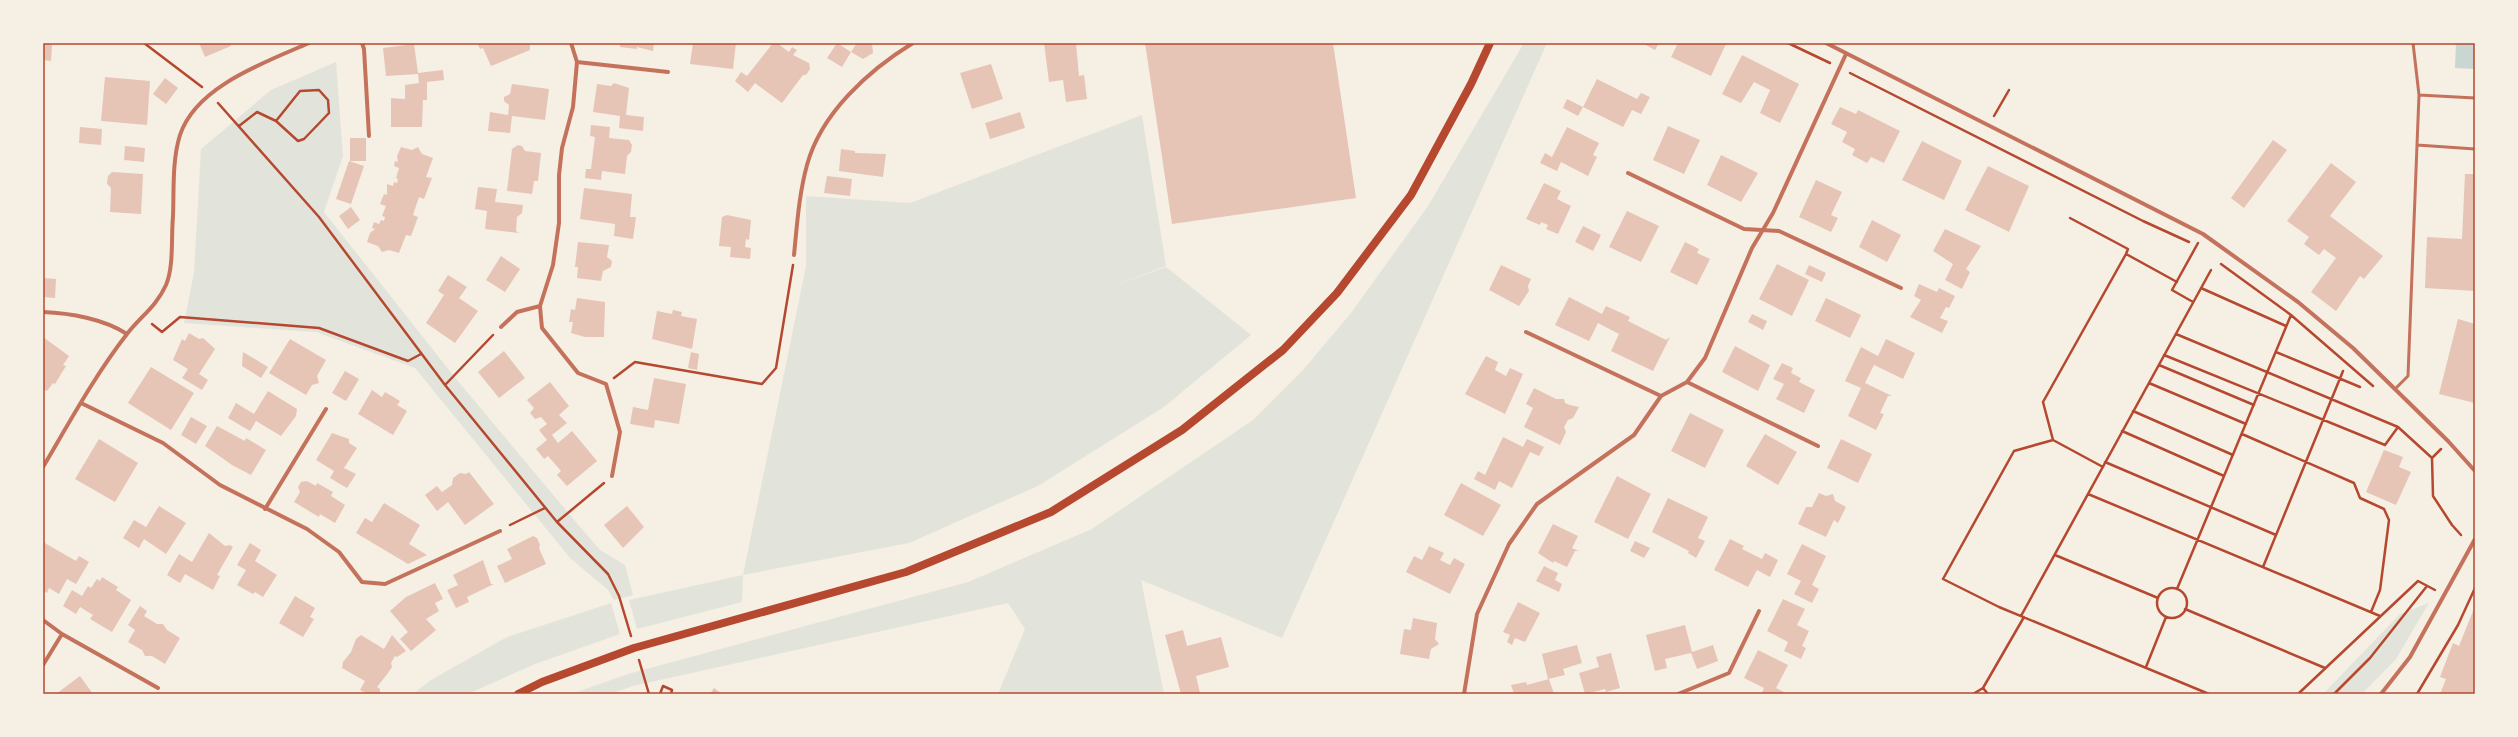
<svg xmlns="http://www.w3.org/2000/svg" width="2518" height="737" font-family="'Nunito Sans',sans-serif">
  <rect width="100%" height="100%" fill="#f6efe4"/>
  <path fill="#e2e4dc" d="M1524 43H1547L1282 638 1141 580 1164 694H998L1025 629 1008 603 633 686 611 694H571L628 674 968 582 1092 529 1253 420 1302 371 1351 313 1428 206Z
    M336 62 343 156 324 212 457 380 575 521 600 550 625 565 633 595 614 600 608 590 570 558 415 368 316 332 184 323 194 273 201 149 271 90Z
    M1142 115 1166 266 1106 289 1166 267 1251 335 1164 407 1038 486 909 543 743 575 742 602 637 629 629 600 743 575 806 266V196L910 203Z
    M611 603 620 634 535 664 468 694H413L431 680 507 637Z
    M2429 603 2396 659 2362 694H2323L2400 614Z"/>
  <path fill="#c9d6d2" d="M2456 43H2475V69L2455 68Z"/>
  <path fill="#e6c5b7" d="M43 43 52 45 51 61 43 60Z
    M199 43H230L231 46 205 57Z
    M477 43H530V50L491 66 483 48 480 49Z
    M620 43H654L653 51 637 47V49L620 47Z
    M693 43H736L733 69 690 64Z
    M773 43H777L789 52 792 47 797 50 793 55 809 63 810 69 806 75H803L782 103 755 83 748 92 735 81 741 72 747 76Z
    M837 43 851 52 842 67 827 58Z
    M857 43H872L873 53 863 59 851 52Z
    M1044 43H1076L1079 76 1084 75 1087 99 1066 102 1063 80 1049 82Z
    M1145 43H1333L1356 198 1172 224Z
    M1642 43H1659L1655 50Z
    M1678 43H1723L1726 44 1711 76 1671 57Z
    M414 44 418 73 443 70 444 80 427 82V100H423L422 127H391V98L405 99V85L419 83 418 74 386 76 383 48Z
    M1742 55 1799 84 1780 123 1760 113 1770 90 1754 82 1741 103 1722 94Z
    M991 64 1003 99 972 109 960 73Z
    M105 77 150 81 147 125 101 121Z
    M165 78 178 88 166 104 153 94Z
    M1597 79 1637 99 1641 93 1650 97 1641 114 1632 110 1623 127 1583 107Z
    M614 83 629 88 626 115 644 117 643 131 619 128 620 116 593 112 597 84 611 86Z
    M512 84 549 89 545 120 512 116 510 133 488 131 490 112 508 115 509 105 504 101V97L510 94Z
    M1567 99 1583 107 1578 116 1563 108Z
    M1840 107 1856 114 1858 110 1900 131 1884 163 1871 157 1867 163 1852 155 1855 149 1842 142 1847 132 1831 124Z
    M1020 112 1025 128 990 139 985 123Z
    M591 125 610 127 609 138 629 140 632 145 631 152 627 156 625 174 602 171 601 180 585 178 586 169H591L595 137 590 136Z
    M1668 126 1700 140 1684 174 1653 160Z
    M80 127 102 129 101 145 79 143Z
    M1567 127 1599 143 1593 155 1597 157 1588 176 1561 162 1557 171 1540 163 1545 153 1552 157Z
    M350 138H366V161H350Z
    M2273 140 2287 150 2244 208 2231 198Z
    M1922 141 1962 161 1944 200 1902 180Z
    M518 145 522 146 525 151 541 153 538 181H534L532 194 507 191 512 149Z
    M125 146 145 148 144 162 124 160Z
    M401 147 412 150 418 147 422 154 433 158 426 177 432 178 424 199 419 197 413 215 418 217 411 236 406 235 399 253 389 250 382 252 378 246 367 242 370 233 375 229 372 228 374 222 379 224 381 220 384 221 385 217 382 216 386 206 380 204 384 194 387 195V184L393 186 394 182 397 183 398 179 396 178 399 168 394 166 395 161 398 162 397 156Z
    M841 149 855 151V153L886 154 883 177 839 171Z
    M1721 155 1758 173 1741 202 1707 185Z
    M349 161 364 166 351 204 336 199Z
    M2331 163 2356 182 2330 216 2383 256 2364 279 2360 276 2336 311 2311 292 2336 258 2324 249 2319 255 2304 244 2309 237 2287 221Z
    M1988 166 2029 186 2009 232 1965 210Z
    M112 172 143 174 141 214 110 212 111 188 107 184 108 176Z
    M2465 174H2475V291L2425 288 2427 237 2462 239Z
    M827 176 852 179 850 196 824 193Z
    M1816 180 1842 192 1831 215 1838 218 1831 232 1799 217Z
    M1544 183 1561 191 1557 199 1571 206 1558 234 1546 229 1548 225 1541 222 1540 225 1526 219Z
    M478 187 497 189 495 202 523 205 522 213 517 217 516 231 519 233 485 229 487 211 475 209Z
    M584 188 632 194 630 217H636L633 239 614 236 615 224 580 219Z
    M351 207 360 220 348 229 339 216Z
    M1627 211 1659 226 1641 262 1609 247Z
    M727 215 751 220 749 240 746 239 745 247 751 248 750 259 730 257 731 247 719 246 722 217Z
    M1872 220 1901 235 1887 262 1859 247Z
    M1583 226 1601 235 1593 251 1575 242Z
    M1945 229 1981 246 1966 269 1970 272 1962 289 1945 280 1953 264 1933 251Z
    M578 242 609 245 607 257 612 261 611 267 603 271 601 281 577 278 578 267H575Z
    M1685 242 1699 249 1697 253 1710 259 1697 285 1670 272Z
    M501 256 520 269 505 292 486 280Z
    M1777 264 1809 280 1792 316 1759 299Z
    M1501 265 1531 279 1528 286 1529 291 1519 306 1489 290Z
    M1809 265 1826 273 1822 282 1805 274Z
    M448 275 467 287 459 298 478 311 455 343 426 323 444 295 438 291Z
    M43 278 56 279 55 298 43 297Z
    M1919 284 1937 292 1939 288 1955 296 1949 308 1946 307 1940 318 1948 321 1942 333 1910 317 1921 300 1914 296Z
    M1569 297 1602 314 1606 306 1630 317 1628 321 1666 340 1670 337 1653 371 1611 351 1619 334 1598 323 1589 341 1555 325Z
    M577 298 605 302 604 337H585L571 333 573 322H569L571 309 575 310Z
    M1826 298 1861 315 1850 338 1815 321Z
    M673 310 682 312 681 316 697 319 692 349 652 339 657 311 672 314Z
    M1752 314 1767 321 1763 330 1748 322Z
    M2458 319 2475 324V403L2439 394Z
    M189 333 199 339 203 338 215 349 199 374 208 380 202 390 182 378 188 369 173 360 182 339 185 341Z
    M43 337 69 356 63 365 66 366 55 384 53 383 47 391 43 389Z
    M290 339 326 360 317 376 319 383 312 385 306 395 269 373Z
    M1886 339 1915 353 1903 379 1874 365 1865 383 1892 396H1888L1880 413 1884 414 1876 430 1848 416 1861 388 1845 381 1861 347 1878 356Z
    M1735 346 1770 365 1758 391 1722 372Z
    M504 351 525 378 499 398 478 372Z
    M243 352 268 367 261 378 242 366Z
    M691 352 699 354 697 370 688 368Z
    M1486 356 1498 362 1495 370 1506 376 1510 368 1523 374 1505 414 1465 394Z
    M1782 363 1793 368 1791 373 1801 378 1799 382 1815 390 1804 413 1776 399 1784 384 1773 379Z
    M151 367 194 393 171 430 128 403Z
    M345 371 359 379 346 401 332 393Z
    M654 378 686 384 679 424 655 420 654 428 630 424 633 407 648 410Z
    M550 382 569 406 559 415 567 423 552 435 558 443 572 431 597 461 567 486 557 475 561 471 548 456 544 459 536 449 547 440 539 430 547 424 541 417 535 419 530 413 534 408 527 400Z
    M1534 388 1556 399H1564L1565 403 1570 405 1579 407 1573 418 1568 420 1564 427 1566 432 1560 445 1524 427 1533 408 1526 404Z
    M372 390 382 397 385 392 400 401 397 405 407 411 393 435 358 414Z
    M268 391 297 409 296 416 281 436 256 421 250 431 228 418 236 403 254 414Z
    M1690 413 1724 430 1705 468 1671 451Z
    M191 417 207 426 196 444 181 435Z
    M217 426 245 441 246 438 266 450 251 475 232 465 205 446Z
    M332 433 349 439V443L357 448 344 468 356 474 347 488 330 478 334 471 316 460Z
    M1765 434 1797 452 1778 485 1746 466Z
    M1503 437 1523 447 1527 439 1544 447 1539 456 1530 452 1512 488 1499 481 1495 490 1474 479 1478 471 1485 475Z
    M99 439 138 463 115 502 75 479Z
    M1841 439 1872 454 1858 483 1827 468Z
    M2384 450 2403 457 2399 467 2411 472 2396 505 2366 492Z
    M469 472 494 504 465 525 448 502 437 511 425 495 437 486 442 492 452 485 453 478 460 473 466 474Z
    M1617 476 1651 494 1628 539 1594 522Z
    M307 481 316 486 317 483 333 492 331 496 345 505 335 523 320 514 319 517 294 502 300 492 298 487 301 482Z
    M1461 483 1501 505 1483 536 1444 515Z
    M1819 493 1826 496 1833 494 1835 501 1846 507 1838 523 1834 520 1826 537 1798 524 1806 507H1812Z
    M1668 498 1708 517 1698 538 1705 541 1696 558 1688 553 1689 551 1652 532Z
    M384 503 420 525 409 544 427 555 408 564 356 533 365 518 372 522Z
    M159 506 186 523 166 554 144 539 139 548 123 538 134 520 146 527Z
    M627 506 644 527 623 548 604 525Z
    M1553 524 1578 536 1572 548 1579 551H1575L1567 567 1554 561 1553 563 1538 553Z
    M209 533 225 546 230 545 233 547 217 575 220 576 213 590 185 574 180 583 167 575 179 554 192 562Z
    M533 536 537 538 540 545 539 548 546 564 505 583 497 566 512 559 507 549Z
    M1730 539 1744 546 1742 549 1762 559 1765 553 1778 560 1770 577 1757 570 1748 587 1714 570Z
    M1635 541 1650 548 1644 558 1630 551Z
    M43 542 76 561 79 556 89 562 76 584 67 579 59 594 49 588 47 593 43 591Z
    M250 543 261 550 255 561 277 575 263 597 255 592 253 594 237 585 246 570 237 565Z
    M1802 544 1826 556 1812 585 1819 589 1812 603 1794 594 1801 581 1787 574Z
    M1429 546 1444 553 1440 560 1450 565 1454 558 1465 564 1450 594 1406 572 1414 556 1422 560Z
    M483 560 491 584H494L467 597 469 602 456 608 447 590 458 585 453 575Z
    M1544 566 1558 573 1555 580 1562 584 1559 592 1536 581Z
    M102 577 118 587 116 590 131 600 112 632 90 619 93 615 80 607 76 614 63 606 72 590 82 596 88 586 91 588 97 579 100 581Z
    M435 583 443 599 435 603 439 611 426 619 436 630 411 651 400 639 408 632 390 611 406 597Z
    M295 596 315 608 310 617 314 619 303 637 279 623Z
    M1783 599 1805 609 1797 625 1809 631 1802 646 1806 648 1801 659 1784 651 1788 642 1767 631Z
    M1518 602 1540 613 1525 642 1515 638 1512 645 1507 642 1510 635 1503 632Z
    M140 606 147 611 144 616 157 624H163L167 630 180 638 165 664 152 656H145L142 650 128 642 135 630 128 625Z
    M2475 606V694H2440L2446 679 2440 677 2453 643 2459 646Z
    M1413 618 1437 623 1435 639 1439 644 1431 649 1429 659 1400 654 1404 629 1411 630Z
    M1685 625 1692 652 1713 645 1718 661 1697 669 1691 653 1665 659 1667 668 1655 671 1646 635Z
    M1183 630 1187 646 1221 637 1229 667 1196 676 1200 693 1195 694H1181L1165 635Z
    M361 635 384 649 392 635 406 651 397 657 395 656 391 663 392 667 388 673 377 687 380 689V694H367L360 690 365 681 342 668 343 662 351 652 356 639Z
    M1577 645 1582 663 1563 669 1565 675 1548 679 1542 654Z
    M1758 650 1788 665 1776 688 1788 694H1761L1764 688 1744 678Z
    M1611 653 1620 688 1606 692 1605 689 1585 694 1579 673 1599 667 1596 657Z
    M80 676 93 694H56Z
    M1549 679 1554 694H1514L1511 685 1526 682 1527 685Z
    M714 688 722 694H710Z"/>
  <g fill="none" stroke-linecap="round" stroke-linejoin="round">
    <path stroke="#b5482f" stroke-width="2.5" d="M144 43 202 87
      M1788 43 1830 63
      M1850 73 2143 221 2189 242
      M218 103 319 217 445 385 557 522 608 574 619 596 631 636
      M1994 116 2009 90
      M239 126 257 112 276 121 298 141 304 139 329 113 328 100 319 90 300 91 276 121
      M2070 218 2128 249 2126 254 2177 282
      M2126 254 2043 402 2053 440 2014 451 1943 579 1999 607 2209 694
      M2221 264 2291 315 2373 386
      M2201 288 2286 326
      M2193 302 2172 290 2198 243
      M152 324 162 332 180 317 319 328 408 361 421 354
      M2176 334 2398 427
      M2276 352 2360 387
      M2164 355 2385 445 2398 427 2432 458 2441 449
      M2159 365 2254 405
      M614 378 635 362 762 384 776 368 793 265
      M2149 383 2246 424
      M445 385 493 335
      M2133 411 2233 455
      M2122 431 2224 476
      M2242 434 2354 483 2360 498 2384 509 2389 520 2380 590 2371 612
      M2053 440 2103 467
      M2432 458 2433 496 2452 525 2461 535
      M2105 462 2276 535
      M2088 494 2380 616
      M557 522 604 483
      M510 525 545 508
      M2055 555 2158 598
      M2263 567 2343 371
      M2157 603a15 15 0 1 1 30 0a15 15 0 1 1-30 0Z
      M2177 589 2291 315
      M2185 609 2325 668
      M2021 616 2211 270
      M639 660 649 694
      M2146 667 2166 617
      M1983 688 1988 694
      M660 694 663 686 672 690 671 694
      M1973 694 1983 688 2024 617
      M2298 694 2418 581 2435 590
      M2334 694 2370 658 2427 586
      M2417 694 2458 625 2475 588"/>
    <path stroke="#c5725c" stroke-width="3" d="M2413 43 2419 95 2475 98
      M2417 145 2419 95
      M2396 388 2408 376 2417 145 2475 149"/>
    <path stroke="#c5725c" stroke-width="4" d="M362 43 364 49 369 136
      M571 43 577 62 573 107 562 148 559 175V223L553 265 540 306 541 318 542 328 578 373 606 384 620 432 612 476
      M1826 43 2203 234 2298 302 2353 348 2448 441 2475 471
      M577 62 668 72
      M1628 173 1744 229 1779 231 1901 288
      M794 255C797 225 799 194 807 165 821 113 869 70 913 43
      M43 312C70 313 104 319 127 334
      M501 327 517 312 540 306
      M1526 332 1661 396
      M1687 382 1818 446
      M81 403 163 443 220 485 307 529 339 552 362 582 385 584 500 531
      M43 467C69 423 95 375 127 334 141 316 156 307 166 285 174 266 171 238 173 216 174 191 172 160 180 135 196 86 266 62 309 43
      M265 509 326 409
      M43 620 62 634 158 688
      M43 665 62 634
      M1464 694 1477 614 1509 544 1537 504 1634 435 1661 396 1687 382 1705 358 1752 248 1773 213 1846 54
      M1678 694 1729 673 1759 611
      M2381 694 2410 657 2475 539"/>
    <path stroke="#b5482f" stroke-width="8" d="M518 694 542 682 634 648 906 572 1051 512 1182 430 1283 350 1337 293 1411 195 1471 84 1490 43"/>
  </g>
  <rect width="2518" height="737" fill="none" stroke="#f6efe4" stroke-width="88"/>
  <rect x="44" y="44" width="2430" height="649" fill="none" stroke="#b5482f" stroke-width="1.5"/>
</svg>
